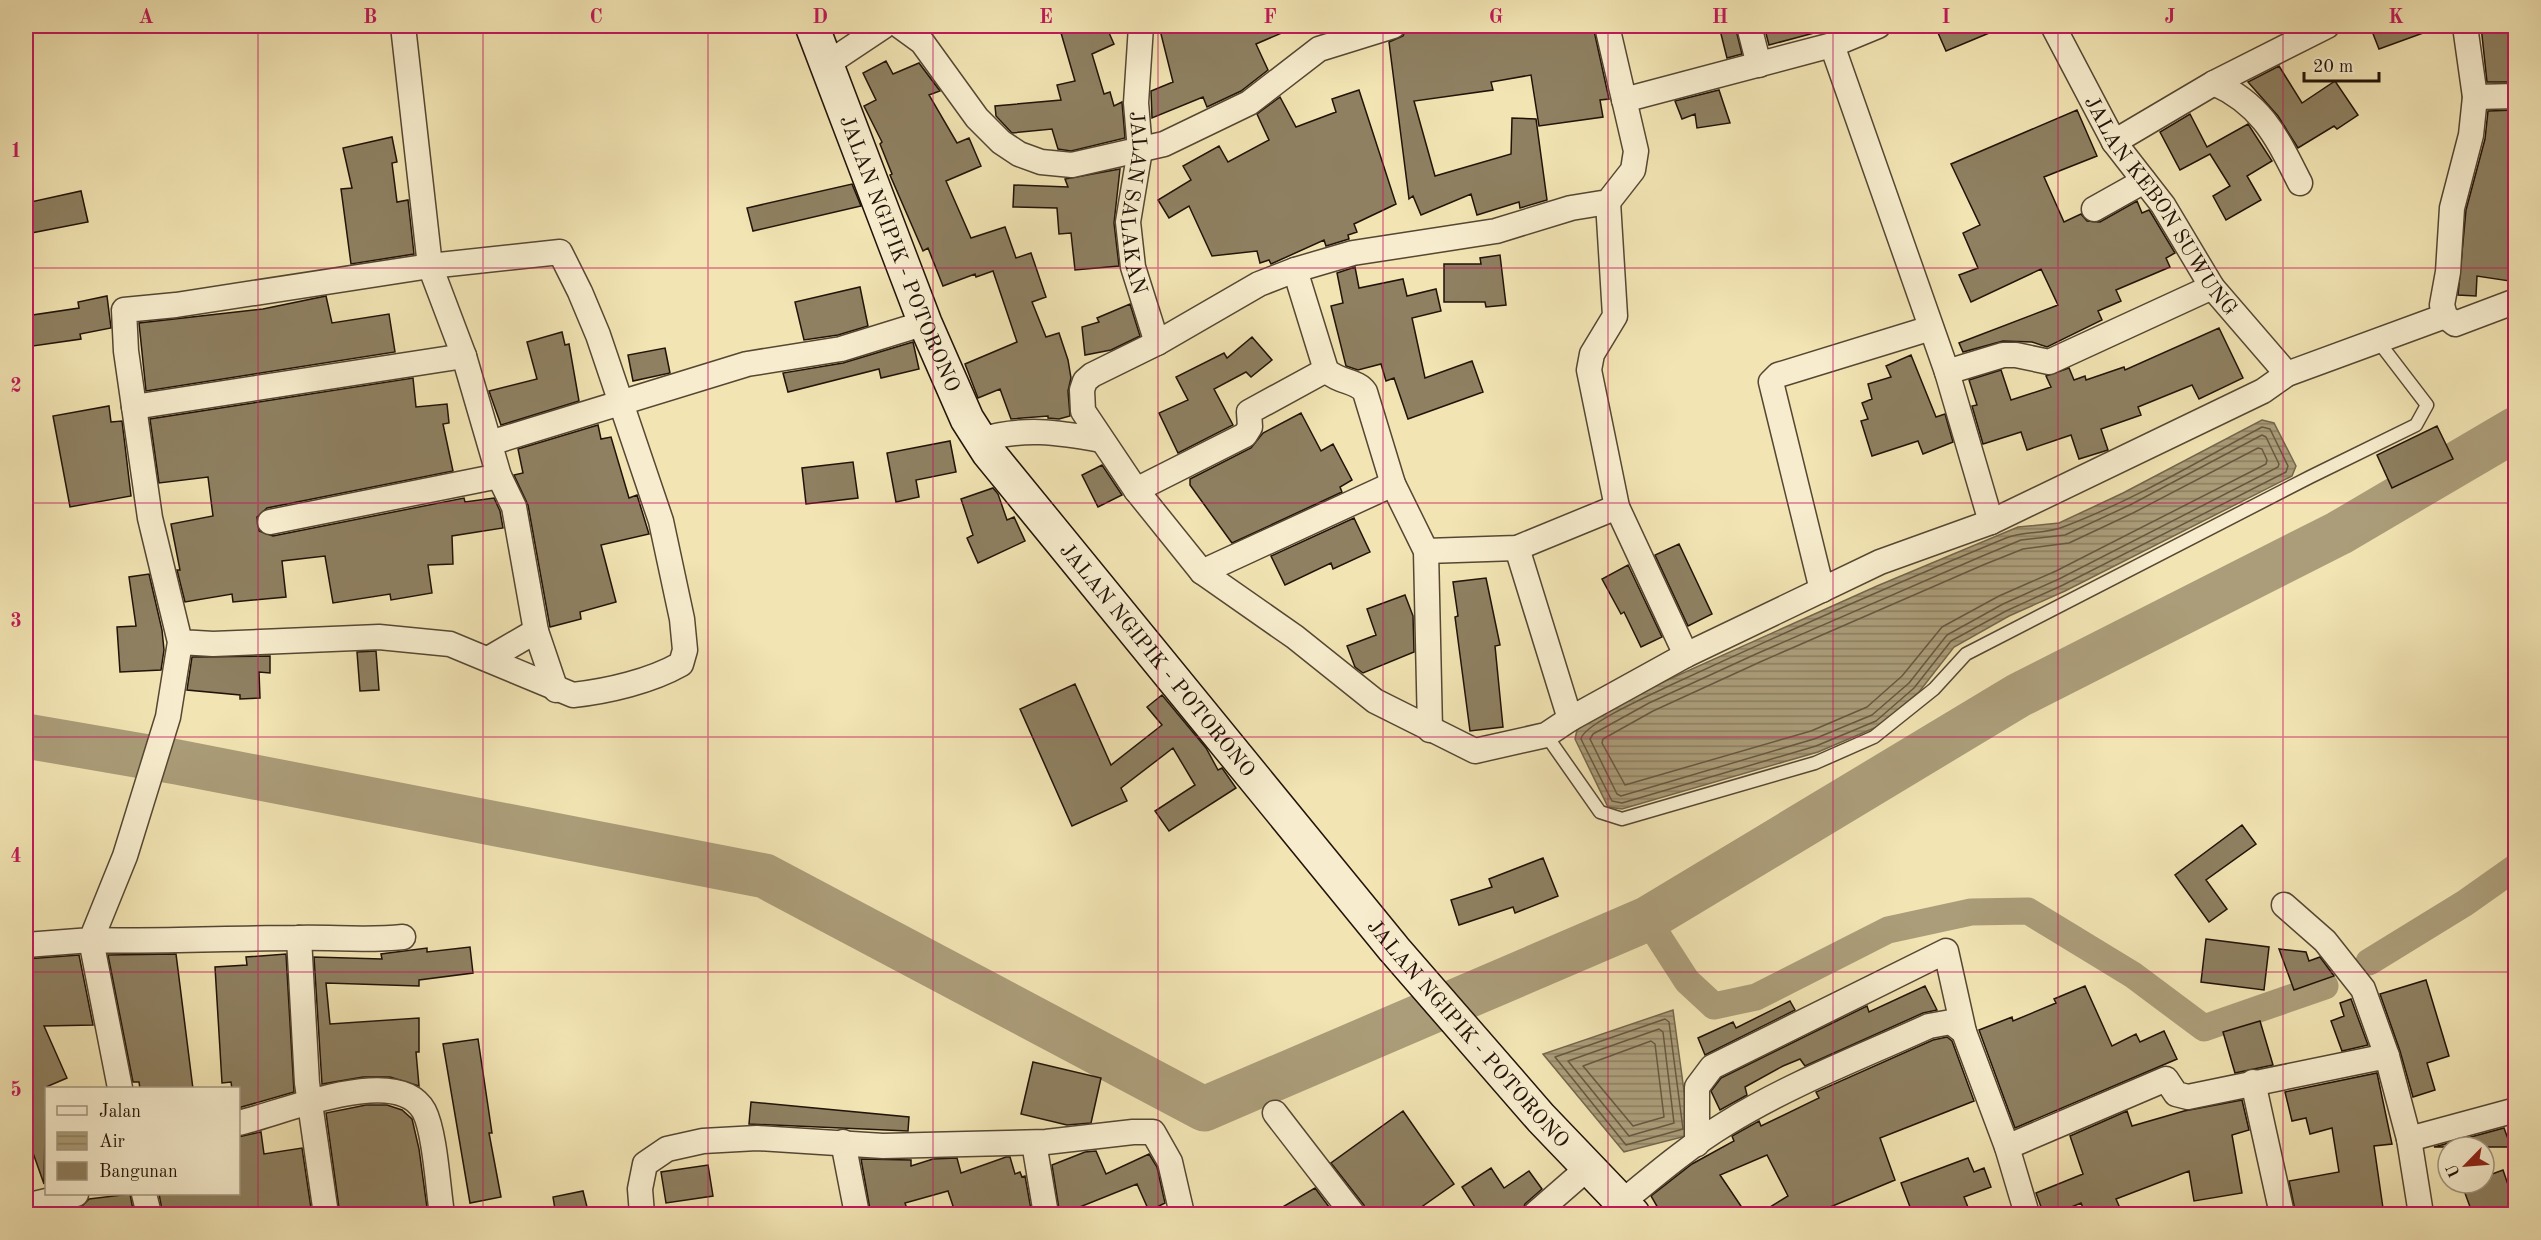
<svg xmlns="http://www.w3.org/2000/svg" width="2541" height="1240" font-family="'Old Standard TT',serif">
  <defs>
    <pattern id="water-rules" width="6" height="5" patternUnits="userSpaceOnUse" patternTransform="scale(1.5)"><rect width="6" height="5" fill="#ab9d79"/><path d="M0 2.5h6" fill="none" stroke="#8b7f61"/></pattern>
  </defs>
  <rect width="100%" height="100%" fill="#f2e4b3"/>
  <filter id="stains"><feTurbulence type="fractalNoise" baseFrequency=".00333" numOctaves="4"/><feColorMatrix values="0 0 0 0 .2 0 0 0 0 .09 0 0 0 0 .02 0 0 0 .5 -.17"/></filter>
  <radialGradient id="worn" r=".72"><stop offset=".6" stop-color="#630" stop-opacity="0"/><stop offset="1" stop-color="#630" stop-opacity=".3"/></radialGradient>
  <path fill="url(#water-rules)" stroke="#74664c" stroke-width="1.5" d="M2262 420 2274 423 2296 466 2292 476 2065 591 2009 616 1954 647 1919 692 1879 726 1818 752 1622 809 1608 807 1575 739 1577 730 1585 723 1643 691 1877 586 2018 527 2059 523 2123 493Z
    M1673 1010 1690 1135 1624 1152 1543 1054Z"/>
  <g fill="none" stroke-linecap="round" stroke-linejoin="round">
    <path stroke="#665840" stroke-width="1.5" d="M2262 427 2270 429 2288 466 2286 472 2063 585 2006 611 1951 641 1914 688 1876 721 1816 746 1622 803 1612 801 1581 739C1583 724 1657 692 1673 684 1783 633 1894 584 2006 538 2025 531 2045 534 2063 527 2132 501 2197 462 2262 427Z
      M2262 435 2266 437 2279 464 2278 467 2059 579 2003 604 1947 635 1909 683 1872 715 1814 739 1621 796 1617 794 1590 739 1593 734 1649 703 1756 654 1980 557 2021 540 2065 535 2130 505Z
      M2258 448 2262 449 2267 460 2266 464 2056 571 1999 596 1942 627 1902 676 1867 707 1811 731 1625 785 1602 743 1603 739 1653 711 1760 662 1983 565 2023 549 2069 543 2133 513Z
      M1665 1019 1669 1022 1683 1129 1626 1145 1555 1057Z
      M1659 1029 1663 1032 1674 1123 1629 1136 1568 1061Z
      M1651 1041 1655 1044 1664 1117 1633 1126 1583 1066Z"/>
    <path stroke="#ab9d79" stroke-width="27" d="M1647 919 1687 981 1714 1006 1756 997 1888 930 1971 912 2028 911 2133 975 2204 1028 2325 986
      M2369 962 2465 903 2516 867"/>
    <path stroke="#ab9d79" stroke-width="45" d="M26 736 177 762 765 876 1204 1109 1647 919 2019 695 2339 533 2516 429"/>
  </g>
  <path fill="#8e8061" stroke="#211308" stroke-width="1.5" d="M1059 26H1106L1114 44 1092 54 1104 94 1110 92 1114 106 1122 102 1125 138 1071 151 1058 149 1052 129 1012 133 996 116 995 106 1061 100 1057 85 1075 81Z
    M1159 26H1298L1256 44 1268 70 1241 91 1207 107 1203 97 1152 118 1151 91 1173 82Z
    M1407 26H1593L1609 99 1600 100 1603 117 1539 126 1531 75 1491 82 1493 90 1414 101 1435 176 1511 154 1512 118 1536 119 1547 200 1520 208 1519 202 1477 215 1471 194 1421 215 1413 196 1409 199 1389 42 1403 36Z
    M1719 26H1735L1742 54 1727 58Z
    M1764 26H1817L1818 32 1769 45Z
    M1935 26H2006L1946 51Z
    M2370 26H2437V28L2379 49Z
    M2481 26H2513L2516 39V82H2487Z
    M886 61 893 74 919 63 940 91 929 95 957 143 969 138 981 166 946 181 971 238 1005 227 1016 258 1031 253 1046 297 1032 302 1046 337 1059 333 1068 360 1071 378 1068 391 1070 416 1059 419 1048 418V416L1011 419 1000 389 978 398 965 364 1017 342 993 271 976 277 975 274 943 286 928 248 923 251 890 175 892 174 880 144 882 142 864 106 876 100 863 73Z
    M2279 66 2302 103 2335 81 2358 115 2337 129 2334 126 2298 148 2278 116 2248 82Z
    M1359 90 1396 204 1354 224 1357 232 1348 235 1349 239 1326 246 1324 240 1271 264 1269 260 1260 263 1257 251 1212 256 1189 206 1169 218 1158 200 1191 180 1183 166 1219 146 1228 162 1269 140 1257 114 1280 97 1296 127 1336 112 1332 99Z
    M1719 90 1730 123 1697 128 1695 114 1682 119 1675 101Z
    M2077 110 2097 156 2044 177 2064 222 2081 214 2087 221 2100 222 2137 201 2142 213 2149 210 2151 213 2175 253 2166 258 2170 267 2116 290 2121 301 2098 311 2102 320 2047 347 2032 342 2003 341 1963 352 1959 343 2058 305 2041 269 1971 302 1959 275 1978 268 1963 233 1980 225 1951 164Z
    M2516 110V282L2477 276 2476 296 2458 295 2466 210 2485 139 2488 111Z
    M2190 114 2207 147 2248 124 2272 161 2247 176 2261 200 2226 220 2213 196 2230 186 2210 154 2180 170 2160 132Z
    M392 137 397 162 392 163 397 202 408 200 414 254 351 264 341 189 352 188 343 148Z
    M1120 169 1114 223 1119 266 1075 270 1071 233 1059 234 1057 208 1013 207 1014 185 1068 187 1065 179Z
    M852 184 861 206 753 231 747 208Z
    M81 191 88 222 26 234V203Z
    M1500 255 1506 305 1486 307 1485 302H1444V264H1481L1480 258Z
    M1355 267 1359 288 1403 279 1407 296 1436 289 1441 311 1412 318 1425 378 1472 361 1483 392 1408 419 1394 378 1386 381 1381 364 1358 370 1346 366 1331 306 1343 303 1337 273Z
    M860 287 868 326 838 335 804 340 795 302Z
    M107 296 111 328 80 334 81 339 26 347V316L79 308 78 302Z
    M326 296 332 323 389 314 395 352 146 391 139 323 263 309Z
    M1130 304 1140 336 1111 350 1085 355 1082 327 1099 322 1097 318Z
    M2219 328 2243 378 2199 399 2192 385 2138 407 2141 415 2101 429 2108 450 2079 459 2071 435 2027 450 2021 432 1983 444 1972 406 1977 405 1969 380 2001 370 2011 400 2051 387 2046 376 2069 368 2074 380 2085 376 2086 380 2124 367 2125 370Z
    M562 332 565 345 569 344 579 401 501 425 489 391 537 379 527 342Z
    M1252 337 1272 360 1251 377 1246 372 1214 389 1233 425 1178 453 1159 413 1188 400 1176 377 1224 353 1227 358Z
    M913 342 919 369 881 378 879 369 788 392 783 373 843 363Z
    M665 348 670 373 633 381 628 355Z
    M1911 355 1936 417 1945 414 1953 442 1923 454 1918 441 1872 456 1861 421 1868 419 1862 403 1872 399 1868 384 1891 377 1886 366Z
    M413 378 416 407 447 404 449 423 443 424 453 471 267 508 257 517 259 531 273 536 464 498 465 502 494 498 500 511 503 528 452 536 453 564 428 565 432 593 391 600 390 594 333 603 325 556 282 561 286 597 233 602 232 594 185 602 177 570H180L171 524 213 516 208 477 159 483 150 419Z
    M109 406 111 422 122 421 131 496 70 507 53 416Z
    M1301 413 1321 451 1333 444 1352 480 1340 487 1342 492 1232 543 1190 485V479L1251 448 1263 433Z
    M598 425 601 439 611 437 629 498 637 495 649 534 601 545 616 602 580 612 581 619 550 627 528 505 514 475 523 473 518 449Z
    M2437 426 2453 459 2392 488 2377 455Z
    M950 441 956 472 916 480 919 497 896 502 887 453Z
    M853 462 858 498 806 504 802 468Z
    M1102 465 1122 495 1098 507 1082 475Z
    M993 488 998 494 1007 520 1014 517 1025 541 978 563 967 538 973 535 961 499Z
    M1354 518 1370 552 1333 569 1331 563 1285 585 1271 556Z
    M1679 544 1712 614 1688 626 1655 555Z
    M1628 565 1662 637 1641 647 1624 612 1621 614 1602 579Z
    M149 574 162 630 164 650 161 670 120 672 117 627 136 626 129 577Z
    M1486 578 1500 645 1495 646 1503 727 1470 731 1455 617 1458 616 1453 582Z
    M1405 595 1413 616 1414 652 1363 673 1355 667 1347 646 1376 635 1367 609Z
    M376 651 379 690 360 691 357 652Z
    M270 656V673L259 672 260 698 240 699V695L187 690 192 657Z
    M1075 684 1111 765 1162 725 1147 707 1162 695 1206 748 1218 770 1222 768 1236 788 1169 831 1155 811 1195 785 1173 748 1121 788 1127 801 1072 826 1020 709Z
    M2242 825 2256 844 2206 880 2227 909 2209 922 2175 875Z
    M1543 858 1558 896 1515 913 1513 907 1459 925 1451 900 1492 887 1489 879Z
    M2206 939 2269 947 2264 990 2201 982Z
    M470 947 473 973 419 980V986L326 983 330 1024 419 1018V1052H416L419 1086 390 1077H363L322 1084 314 957 382 959 381 954 427 948V952Z
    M2279 949 2306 952 2309 961 2320 957 2334 976 2294 990Z
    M176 954 193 1089H140L139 1082H133L108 955Z
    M286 954 294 1092 238 1108V1089H232L231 1082 222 1083 215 967 247 965 246 957Z
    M79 955 93 1025 44 1026 67 1078 46 1087 44 1184 26 1133V959Z
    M2426 980 2449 1056 2427 1063 2435 1090 2413 1097 2400 1051 2380 994Z
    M1925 986 1937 1010 1923 1013 1805 1066 1800 1059 1783 1066 1745 1087 1747 1095 1720 1110 1711 1091 1721 1078 1867 1006 1869 1012Z
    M2085 986 2112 1046 2136 1034 2140 1042 2164 1031 2177 1059 2015 1128 1979 1030 2012 1017 2013 1021 2056 1003 2054 999Z
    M2351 999 2368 1045 2342 1051 2331 1021 2344 1016 2340 1003Z
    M1790 1001 1795 1010 1705 1055 1698 1038 1733 1022 1736 1028Z
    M2260 1021 2273 1065 2235 1073 2223 1032Z
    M1947 1037 1952 1041 1974 1101 1880 1138 1895 1180 1811 1215H1757L1788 1196 1767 1155 1720 1175 1747 1215H1662L1651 1196 1692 1164 1734 1141 1732 1136 1759 1121 1761 1126 1819 1098 1816 1092 1933 1040Z
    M478 1039 492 1133H489L501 1197 470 1203 443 1044Z
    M1033 1062 1101 1078 1091 1123 1067 1125 1021 1114Z
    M2377 1073 2392 1144 2374 1146 2384 1215H2296L2289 1181 2339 1172 2332 1128 2310 1134 2306 1118 2292 1121 2285 1092Z
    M2242 1100 2249 1130 2232 1135 2242 1193 2194 1201 2189 1171 2116 1199 2123 1215H2086L2081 1203 2052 1215H2044L2036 1193 2083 1174 2070 1136 2127 1111 2132 1126 2184 1111Z
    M751 1102 909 1117 908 1131 749 1124Z
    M366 1105H387L402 1110 412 1119 419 1149 428 1215H340L326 1113Z
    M1403 1111 1454 1184 1410 1215H1367L1364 1205 1331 1163Z
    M2504 1128 2511 1147H2434Z
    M261 1132 264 1154 302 1148 312 1215H163L159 1194H238V1137Z
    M1096 1151 1106 1174 1149 1154 1157 1167 1165 1203 1149 1211 1137 1184 1060 1215 1052 1165 1085 1152Z
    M1006 1157H1010L1015 1174 1020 1172 1022 1177 1025 1176 1032 1215H956L948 1191 905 1203 909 1215H871L861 1159 911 1160V1166L933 1159 957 1158 961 1173Z
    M1968 1158 1974 1172 1984 1168 1991 1187 1964 1197 1971 1215H1913L1901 1183Z
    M708 1165 713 1196 666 1203 661 1172Z
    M1491 1168 1504 1188 1529 1171 1542 1189 1525 1204 1521 1215H1480L1462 1187Z
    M2503 1170 2516 1208 2499 1215H2473L2462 1185 2484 1183V1177Z
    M1315 1188 1335 1215H1269Z
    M583 1191 589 1215H556L553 1197Z
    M130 1194 134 1215H65V1211L80 1208 89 1199Z"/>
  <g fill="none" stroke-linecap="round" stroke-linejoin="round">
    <g stroke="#554733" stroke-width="15">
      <path id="lane" d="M1546 735 1600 812 1622 819 1815 763 1874 737 1934 689 1966 654 2310 477 2416 425 2427 405 2378 341"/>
    </g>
    <g stroke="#554733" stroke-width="27">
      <g id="street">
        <path d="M403 26 430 266 464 356 499 476 514 507 536 631 556 690"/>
        <path d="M900 26 922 42 977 118 1001 142 1019 154 1041 162 1072 165 1164 144 1249 103 1319 49 1393 26"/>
        <path id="s1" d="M1141 26 1136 103 1140 150 1128 222 1133 267 1157 343"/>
        <path d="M1607 26 1636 151 1633 170 1608 202 1571 208 1496 231 1353 253 1295 270 1259 284 1157 343 1092 375 1085 381 1082 390 1083 411 1136 490 1202 572 1295 637 1375 701 1475 751 1546 735 1570 719 1686 655 1880 562 1991 522 2263 391 2287 374 2445 316"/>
        <path d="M1749 26 1759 65"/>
        <path id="s2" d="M2053 26 2114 142 2163 205 2212 287 2287 374"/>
        <path d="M2465 26 2475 97 2471 135 2452 208 2448 272 2442 305 2445 316 2455 324 2516 301"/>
        <path d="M1832 45 1947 372 1991 522"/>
        <path d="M827 64 884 26"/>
        <path d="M2214 83C2263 105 2277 138 2300 183"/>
        <path d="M2475 97 2516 96"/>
        <path d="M1624 100 1832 45 1878 26"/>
        <path d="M2114 142 2214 83 2327 26"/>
        <path d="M1608 202 1615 316 1592 354 1589 370 1617 507 1686 655"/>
        <path d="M2094 209 2144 181"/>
        <path d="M1295 270 1326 370C1339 383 1357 380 1365 392L1393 484 1426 551 1430 730"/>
        <path d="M1947 372 2003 355H2016L2049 362 2212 287"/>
        <path d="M134 407 464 356"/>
        <path d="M980 440C1023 427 1057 432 1101 440"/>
        <path d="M490 443 747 364 841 349 925 323"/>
        <path d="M1136 490 1245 435 1250 427 1249 412 1326 370"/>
        <path d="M270 522 499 476"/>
        <path d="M1517 548 1570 719"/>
        <path d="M1426 551 1517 548 1617 507"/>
        <path d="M1202 572 1393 484"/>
        <path d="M1822 590 1771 382 1778 375 1931 328"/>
        <path d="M488 659 536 631"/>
        <path d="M2284 905 2325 941 2363 989 2387 1056"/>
        <path d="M299 938 307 1083 326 1214"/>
        <path d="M26 945 91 940 125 856 168 717 180 642 150 518 126 351 124 310 176 305 430 266 560 252 580 292 598 335 661 521 682 619 685 650 681 664C651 681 609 691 573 695L450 644 379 637 213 644 180 642"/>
        <path d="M2253 1082 2282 1214"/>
        <path d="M120 1088 91 940C160 942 228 938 297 938 333 937 367 941 403 937"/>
        <path d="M1275 1113 1353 1214"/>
        <path d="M238 1123C281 1114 397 1062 424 1111 435 1132 438 1189 442 1214"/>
        <path d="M2409 1139 2516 1110"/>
        <path d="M843 1142 857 1214"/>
        <path d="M1034 1143 1046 1214"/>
        <path d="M1697 1144V1087L1712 1067 1946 951 1964 1032"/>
        <path d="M2007 1147 2166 1079 2176 1094 2188 1097 2387 1056 2409 1139 2421 1214"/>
        <path d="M144 1194 149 1214"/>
        <path d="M1621 1203C1655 1175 1689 1146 1727 1123 1790 1084 1861 1057 1929 1026L1951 1022 1964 1032 2007 1147 2027 1214"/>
        <path d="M26 1206 76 1194"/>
        <path d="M642 1214 640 1189 645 1164 667 1149 703 1141 757 1138 883 1146 1046 1142 1133 1132H1153L1170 1162 1182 1214"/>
        <path d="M1535 1214 1589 1167"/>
      </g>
    </g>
    <g stroke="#211308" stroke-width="36">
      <g id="secondary">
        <path id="s3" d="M812 26 925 323 967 419 988 452 1394 949 1541 1118 1633 1214"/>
      </g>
    </g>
    <use href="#lane" stroke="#f7edce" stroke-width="12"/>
    <use href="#street" stroke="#f7edce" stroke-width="24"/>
    <use href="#secondary" stroke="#f7edce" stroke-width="33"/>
  </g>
  <path fill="none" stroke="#c2185b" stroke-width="1.5" stroke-opacity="0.55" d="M258 26V1214M483 26V1214M708 26V1214M933 26V1214M1158 26V1214M1383 26V1214M1608 26V1214M1833 26V1214M2058 26V1214M2283 26V1214M26 268H2516M26 503H2516M26 737H2516M26 972H2516"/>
  <g text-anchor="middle" stroke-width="4.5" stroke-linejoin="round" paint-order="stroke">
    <g font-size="21" fill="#211308" stroke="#f7edce">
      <text dy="7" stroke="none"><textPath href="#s1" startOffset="178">JALAN SALAKAN</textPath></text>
      <text dy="7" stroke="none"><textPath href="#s2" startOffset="210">JALAN KEBON SUWUNG</textPath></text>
      <text dy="7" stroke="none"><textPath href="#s3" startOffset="244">JALAN NGIPIK - POTORONO</textPath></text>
      <text dy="7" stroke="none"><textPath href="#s3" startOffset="730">JALAN NGIPIK - POTORONO</textPath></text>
      <text dy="7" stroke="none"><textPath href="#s3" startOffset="1216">JALAN NGIPIK - POTORONO</textPath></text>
    </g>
  </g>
  <rect width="2541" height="1240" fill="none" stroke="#f2e4b3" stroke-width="66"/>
  <rect x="45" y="1087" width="195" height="108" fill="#f7edce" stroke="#a1967f" stroke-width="1.5"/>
  <rect x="57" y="1106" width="30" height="9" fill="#f7edce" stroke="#a1967f" stroke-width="1.5"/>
  <text x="99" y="1117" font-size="18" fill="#211308">Jalan</text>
  <rect x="57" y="1132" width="30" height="18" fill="url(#water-rules)" stroke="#a1967f" stroke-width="1.5"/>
  <text x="99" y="1147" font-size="18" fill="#211308">Air</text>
  <rect x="57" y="1162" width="30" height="18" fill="#8e8061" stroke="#a1967f" stroke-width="1.5"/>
  <text x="99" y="1177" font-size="18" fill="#211308">Bangunan</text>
  <g transform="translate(2466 1165) rotate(245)"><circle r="28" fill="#f7edce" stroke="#a1967f" stroke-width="1.5"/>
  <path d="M0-4.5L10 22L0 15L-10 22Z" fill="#8f2418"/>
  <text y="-9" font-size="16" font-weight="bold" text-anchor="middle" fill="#211308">U</text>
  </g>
  <path d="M2304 72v9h75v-9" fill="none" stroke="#211308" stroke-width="3"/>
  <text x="2313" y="72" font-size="18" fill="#211308" stroke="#f7edce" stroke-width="4.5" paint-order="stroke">20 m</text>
  <rect x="33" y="33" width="2475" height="1174" fill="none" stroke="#c2185b" stroke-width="2"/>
  <g font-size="20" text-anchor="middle" font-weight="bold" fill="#c2185b">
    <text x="146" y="23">A</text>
    <text x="370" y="23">B</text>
    <text x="596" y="23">C</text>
    <text x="820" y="23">D</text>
    <text x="1046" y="23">E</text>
    <text x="1270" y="23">F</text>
    <text x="1496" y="23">G</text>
    <text x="1720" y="23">H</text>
    <text x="1946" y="23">I</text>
    <text x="2170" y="23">J</text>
    <text x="2396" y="23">K</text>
    <text x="16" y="157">1</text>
    <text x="16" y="392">2</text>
    <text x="16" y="627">3</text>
    <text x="16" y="862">4</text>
    <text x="16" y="1096">5</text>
  </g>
  <rect width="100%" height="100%" filter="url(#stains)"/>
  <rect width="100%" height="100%" fill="url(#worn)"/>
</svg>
